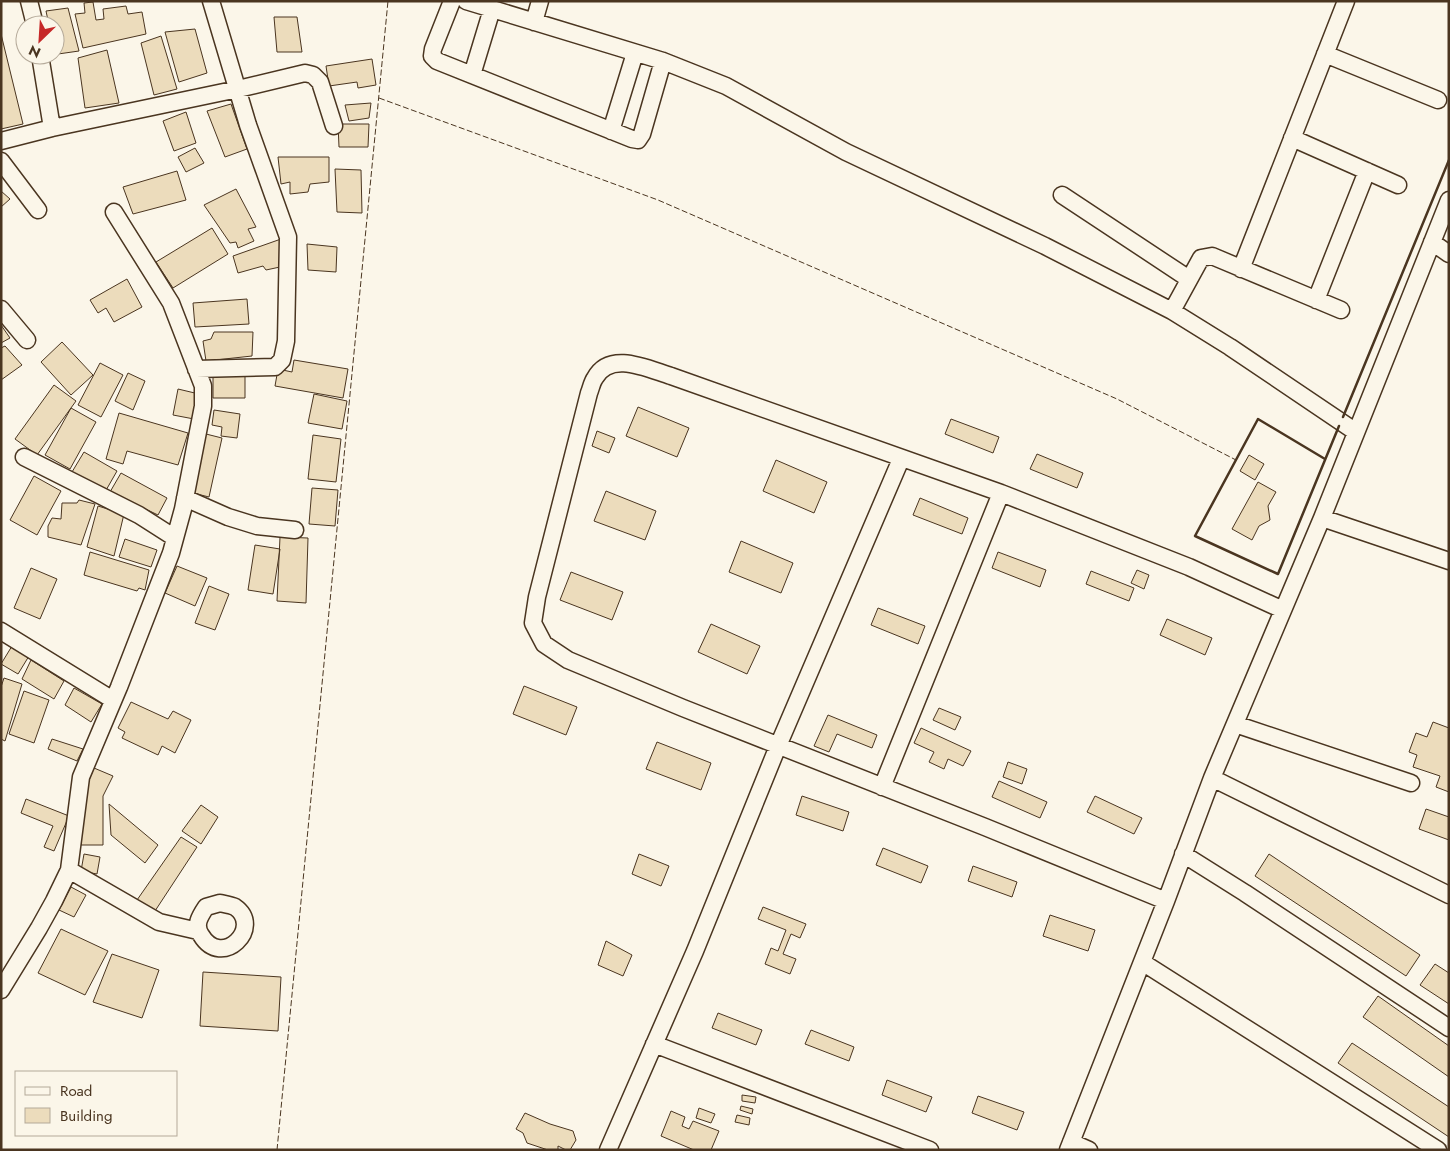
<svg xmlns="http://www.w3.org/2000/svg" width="1450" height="1151" font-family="Jost,sans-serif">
  <rect width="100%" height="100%" fill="#fbf6e9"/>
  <path fill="#ecdcbc" stroke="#4a3520" d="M93 2 96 20 104 19 103 9 126 6 128 14 142 12 146 34 83 48 75 14 85 13 84 3Z
    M68 8 79 51 58 54 55 45V25H49L46 11Z
    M274 17H297L302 52H277Z
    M195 29 207 73 179 82 165 32Z
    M1 34 23 124 1 129Z
    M161 36 177 89 154 95 141 43Z
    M107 50 119 103 85 108 78 58Z
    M372 59 376 85 358 88 357 82 329 86 326 66Z
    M371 103 369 118 349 121 345 105Z
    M231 104 247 149 225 157 207 111Z
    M186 112 196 143 174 151 163 121Z
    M338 124H369L368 147H339Z
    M195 148 204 163 186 172 178 157Z
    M278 157H329V182L310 184 308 192 290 194V182L281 184Z
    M335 169 361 170 362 213 337 212Z
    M177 171 186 200 133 214 123 187Z
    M236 189 256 227 248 229 254 241 238 248 236 242 230 243 204 205Z
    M1 191 10 199 1 207Z
    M212 228 228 254 173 288 156 262Z
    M281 239 280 267 266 270 263 266 238 273 233 256Z
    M307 244 337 247 336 272 308 270Z
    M127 279 142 307 114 322 106 308 98 313 90 300Z
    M247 299 249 324 195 327 193 303Z
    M1 325 10 338 1 343Z
    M214 332H253L252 356 206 361 203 341 211 339Z
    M62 342 93 375 71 395 41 362Z
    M5 346 22 365 1 380V348Z
    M294 360 348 369 343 398 275 386 278 369 292 372Z
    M100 363 123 375 101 417 78 405Z
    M128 373 145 381 133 410 115 401Z
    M213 374 245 375V398H213Z
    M54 385 76 401 37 455 15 439Z
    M178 389 199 394 194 419 173 415Z
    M314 394 347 401 342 429 308 423Z
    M638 407 689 428 677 457 626 436Z
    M71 408 96 422 70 469 45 455Z
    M214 410 240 414 237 438 221 436 222 427 212 425Z
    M119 413 188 433 178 465 127 451 123 464 106 459Z
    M951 419 999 437 993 453 945 434Z
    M597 431 615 438 609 453 592 446Z
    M206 434 222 438 209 497 193 493Z
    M313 435 341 439 336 482 308 479Z
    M84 452 117 471 105 492 72 472Z
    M1037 454 1083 473 1077 488 1030 469Z
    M1249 455 1264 464 1255 480 1240 471Z
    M776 460 827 482 814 513 763 491Z
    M121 473 167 498 158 515 110 492Z
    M34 476 61 491 37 535 10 520Z
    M1258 482 1276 492 1268 506 1270 520 1259 526 1252 540 1232 529Z
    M312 488 338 490 335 526 309 524Z
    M606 491 656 511 645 540 594 521Z
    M920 498 968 518 962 534 913 515Z
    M79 500 95 504 81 545 48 537V526L52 518 61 519 62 503H77Z
    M98 506 124 514 114 556 87 547Z
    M280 537 308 538 306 603 277 601Z
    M125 539 157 550 151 567 119 557Z
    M741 541 793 563 781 593 729 572Z
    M255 545 280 549 273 594 248 590Z
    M90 552 149 570 145 590 139 588 137 591 84 575Z
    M998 552 1046 570 1040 587 992 568Z
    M177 566 207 578 195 606 165 593Z
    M31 568 57 579 40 619 14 608Z
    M1137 570 1149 575 1144 589 1131 583Z
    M1091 571 1134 588 1129 601 1086 584Z
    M571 572 623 592 612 620 560 600Z
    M209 586 229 594 215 630 195 623Z
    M878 608 925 626 918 644 871 625Z
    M1167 619 1212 638 1205 655 1160 635Z
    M711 624 760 646 747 674 698 652Z
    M12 646 29 656 18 674 1 664Z
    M31 660 64 681 54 699 22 679Z
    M4 678 22 684 5 741 1 739V687Z
    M524 686 577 707 566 735 513 714Z
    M74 688 102 704 91 722 65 705Z
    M24 691 49 700 34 743 9 734Z
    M131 702 168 719 173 711 191 720 175 753 162 746 158 755 122 738 125 732 118 728Z
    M939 708 961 717 955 730 933 720Z
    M828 715 877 735 872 748 837 734 829 752 814 746Z
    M1433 722 1449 728V792L1436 787 1440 776 1413 767 1417 755 1409 752 1416 733 1427 737Z
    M921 728 971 751 963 766 948 759 944 769 929 762 934 752 914 743Z
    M52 739 83 749 77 761 48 749Z
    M657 742 711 763 701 790 646 769Z
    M1008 762 1027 769 1022 784 1003 777Z
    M94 768 113 776 103 796V845H81L84 792Z
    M999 781 1047 802 1040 818 992 797Z
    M802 796 849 812 843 831 796 815Z
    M1095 796 1142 818 1134 834 1087 812Z
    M26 799 69 816 54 851 44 847 53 826 21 813Z
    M109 804 158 845 145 863 111 835Z
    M201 805 218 817 201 844 182 831Z
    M1426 809 1449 817V840L1419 829Z
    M181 837 197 847 155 911 137 900Z
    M883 848 928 866 921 883 876 865Z
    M84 854 100 857 97 874 81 871Z
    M639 854 669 866 661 886 632 874Z
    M1269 854 1420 955 1406 976 1255 876Z
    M973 866 1017 882 1012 897 968 881Z
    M71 887 86 895 74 917 59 910Z
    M763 907 806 924 800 938 791 934 783 954 796 959 790 974 765 964 771 948 778 951 786 930 758 919Z
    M1050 915 1095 930 1088 951 1043 936Z
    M61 929 108 951 85 995 38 973Z
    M606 941 632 955 623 976 598 965Z
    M112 954 159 970 142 1018 93 1002Z
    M1435 964 1449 973V1004L1420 985Z
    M203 972 281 977 278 1031 200 1026Z
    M1378 996 1449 1046V1077L1363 1017Z
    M718 1013 762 1030 756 1045 712 1028Z
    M811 1030 854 1047 849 1061 805 1044Z
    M1352 1043 1449 1107V1137L1338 1063Z
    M887 1080 932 1097 926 1112 882 1095Z
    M742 1095 756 1097 755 1103 742 1101Z
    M978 1096 1024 1112 1017 1130 972 1113Z
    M741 1106 753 1109 752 1114 740 1110Z
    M699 1108 715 1114 711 1123 696 1118Z
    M671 1111 685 1117 682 1126 689 1129 693 1121 719 1131 711 1150H694L661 1136Z
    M525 1113 550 1124 573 1131 576 1140 570 1150H566L558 1146V1150H548L527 1143 523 1133 516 1129Z
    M737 1115 750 1118 749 1125 735 1122Z"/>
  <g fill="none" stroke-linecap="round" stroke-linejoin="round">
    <g stroke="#4a3520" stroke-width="19">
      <path id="minor" d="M29 1 35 25
        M452 1 433 49 432 56 437 61 632 139 638 140 642 134 663 61
        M466 1 663 61 726 86 846 152 1045 246 1172 311 1230 347 1356 432
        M534 22 540 1
        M1325 54 1438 100
        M40 55 52 128
        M472 75 492 9
        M611 131 635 53
        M1292 138 1398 185
        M1 141 52 128 238 89 305 73 313 75 320 82 334 126
        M1 161 38 210
        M1062 195 1189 279
        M1432 242 1449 254
        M1241 269 1346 1
        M1316 300 1367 171
        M1 309 27 340
        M1172 311 1201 258 1212 256 1341 310
        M196 369 275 367 282 360 286 341 288 237 248 125 211 1
        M24 457 139 515 175 538
        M185 498 228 517 257 526 295 530
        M1322 518 1449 561
        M1 631 113 700
        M1235 724 1411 783
        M1212 778 1449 895
        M882 787 1001 493
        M1183 854 1245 893 1449 1028
        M69 870 159 922 198 931
        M1166 901 985 827 683 708 568 660 544 644 533 623 537 597 589 393C591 388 592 382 595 378 610 350 648 369 671 376L1001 493 1189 567 1283 610
        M220 903C224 904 231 905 235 907 264 927 222 970 201 935 194 925 200 916 206 907Z
        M1142 962 1438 1150
        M1 990 39 928 54 901 69 870 81 777 119 687 171 553 183 509 203 406V386L171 303 114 212
        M654 1044 930 1150
        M1071 1142 1089 1150
        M608 1150 695 951 778 746 901 459
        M1068 1150 1166 901 1212 778 1322 518 1449 200"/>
    </g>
    <use href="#minor" stroke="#fbf6e9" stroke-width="16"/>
    <path stroke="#4a3520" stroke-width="1" stroke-dasharray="6 2.5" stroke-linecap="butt" d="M379 98 658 200 1117 399 1236 460
      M277 1150 388 1"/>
    <path stroke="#4a3520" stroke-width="2.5" d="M1343 417 1449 160
      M1325 459 1258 419 1195 536 1278 574 1339 426"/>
  </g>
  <rect width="1450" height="1151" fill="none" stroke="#4a3520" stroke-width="5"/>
  <rect x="15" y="1071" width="162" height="65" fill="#fbf6e9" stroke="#b4a999"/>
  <rect x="25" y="1087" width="25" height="8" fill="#fbf6e9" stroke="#b4a999"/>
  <text x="60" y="1096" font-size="15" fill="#4a3520">Road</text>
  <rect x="25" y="1108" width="25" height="15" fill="#ecdcbc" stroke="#b4a999"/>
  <text x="60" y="1121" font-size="15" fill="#4a3520">Building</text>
  <g transform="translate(40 40) rotate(205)"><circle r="24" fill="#fbf6e9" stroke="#b4a999"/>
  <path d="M0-4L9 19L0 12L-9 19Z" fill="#c62828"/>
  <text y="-8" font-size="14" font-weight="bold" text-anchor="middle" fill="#4a3520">N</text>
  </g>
</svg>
